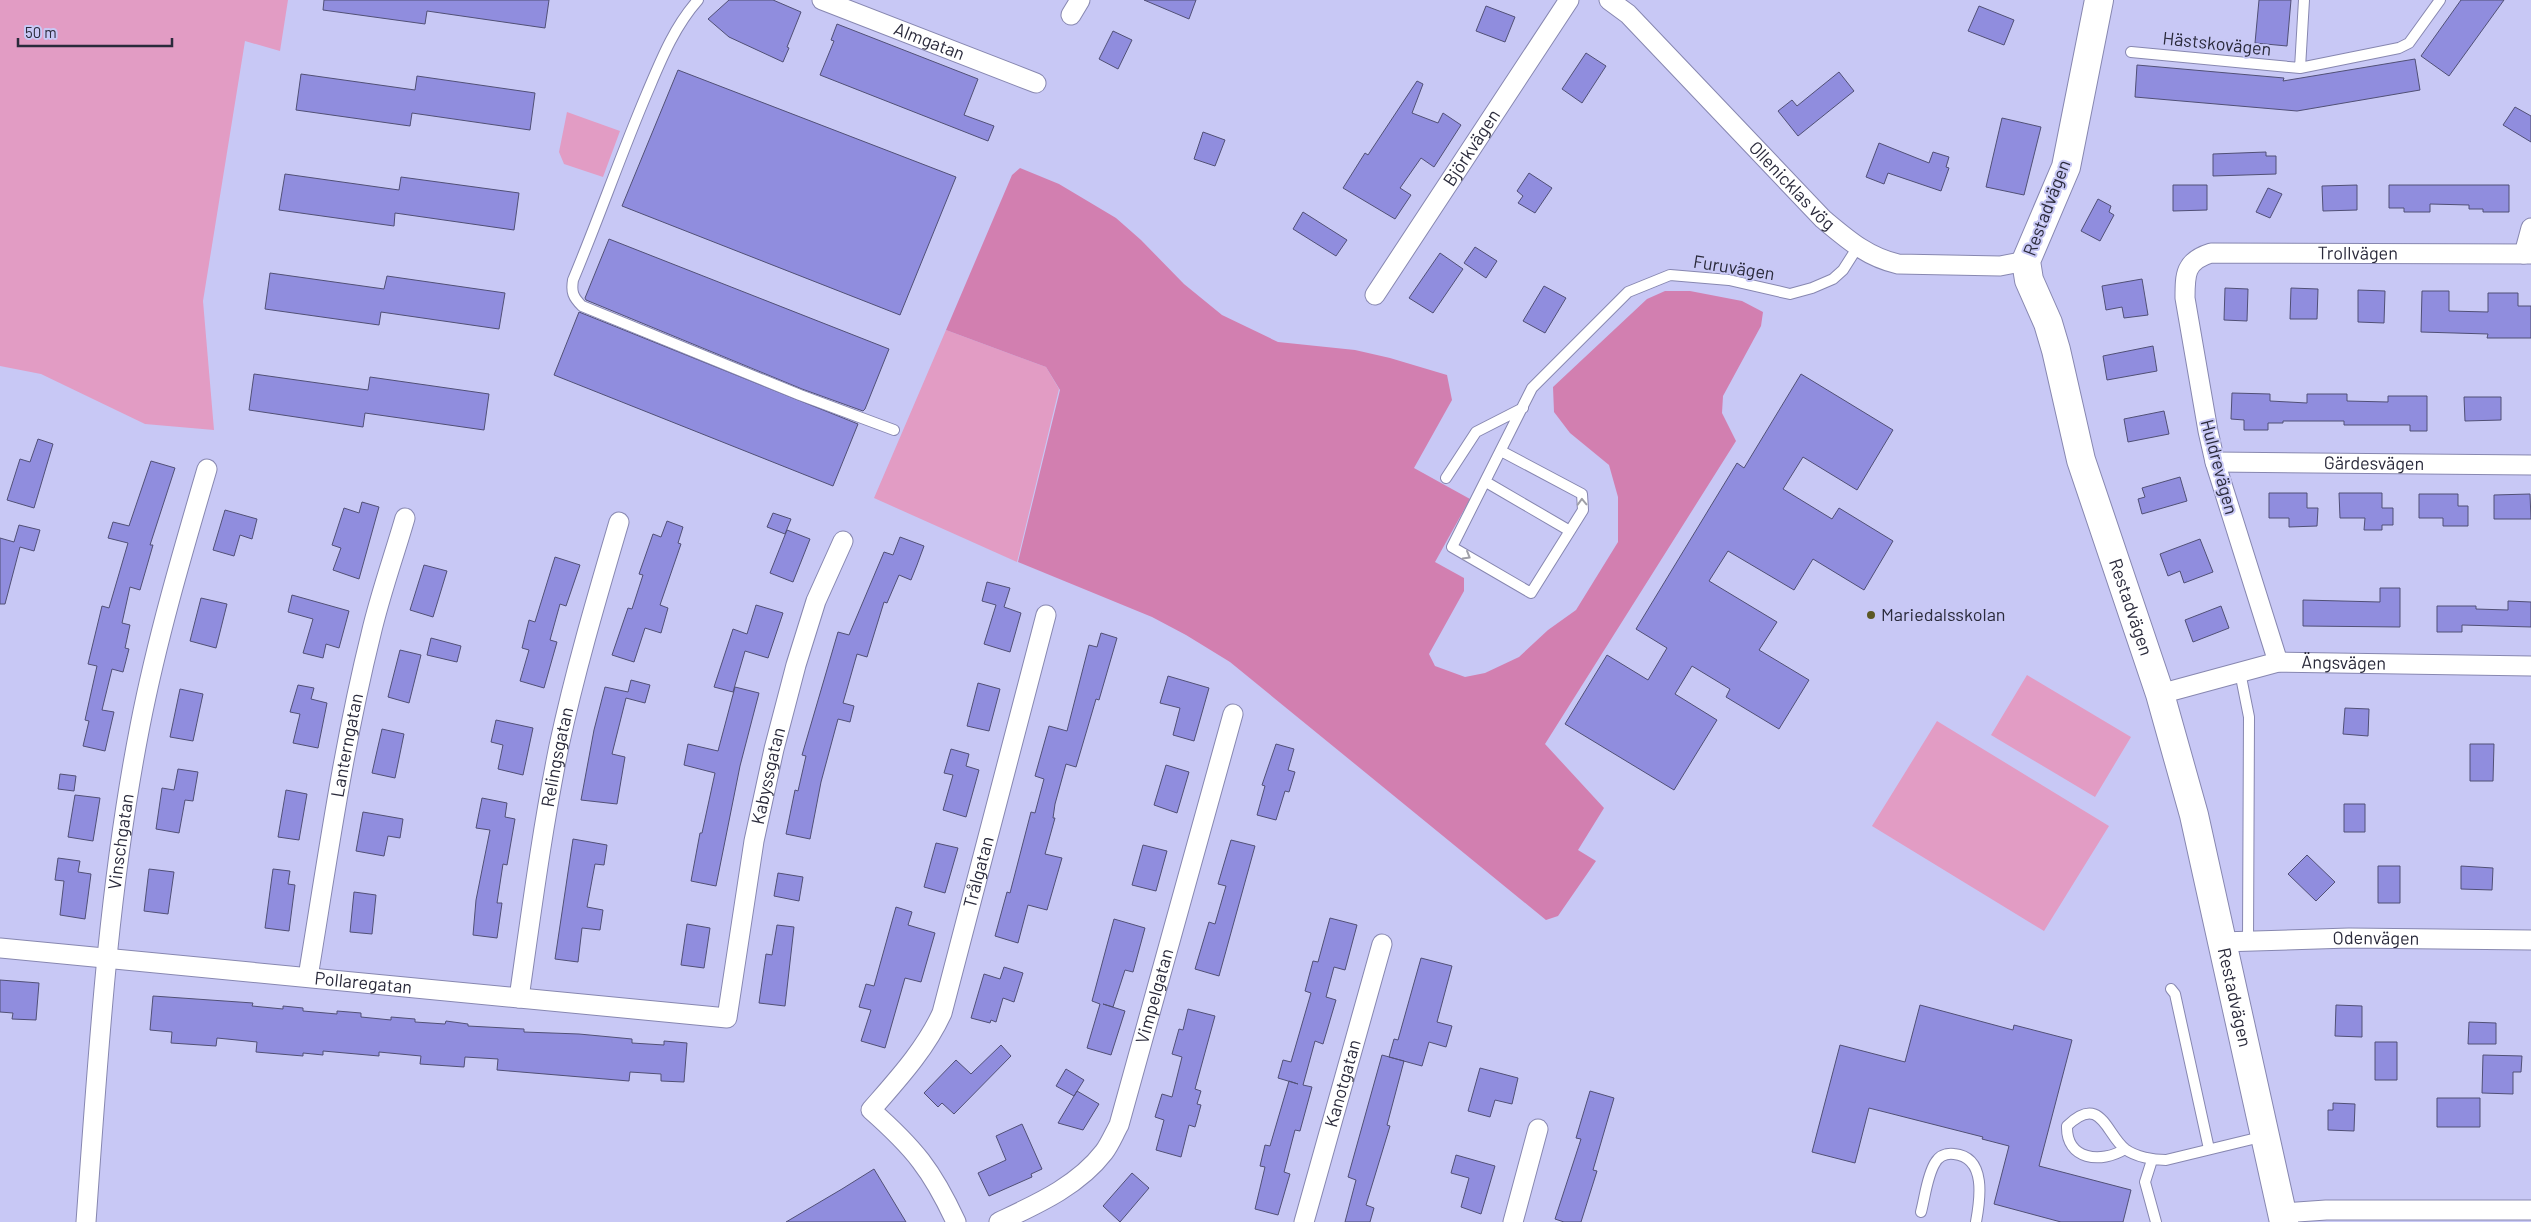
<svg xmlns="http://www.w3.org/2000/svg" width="2531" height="1222" font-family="Barlow,sans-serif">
  <rect width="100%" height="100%" fill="#c8c8f5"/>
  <path fill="#e29cc4" d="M0 0H288L280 51 245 41 203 301 214 430 145 424 41 374 0 366Z
    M567 112 620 131 603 177 564 164 559 152Z
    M946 330 1046 367 1059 389 1017 562 874 498Z
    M2027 675 2131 737 2095 797 1991 735Z
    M1937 721 2109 826 2044 931 1872 826Z"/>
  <path fill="#d27fb0" d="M1020 168 1059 184 1116 218 1141 240 1184 284 1222 315 1278 342 1355 350 1390 358 1447 375 1452 400 1414 468 1470 499 1435 562 1464 578V591L1429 654 1435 666 1465 677 1485 673 1519 657 1548 630 1576 610 1618 542V497L1609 465 1570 433 1554 412 1553 387 1647 299 1665 291H1690L1742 301 1763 312 1761 326 1723 396 1722 413 1736 441 1545 744 1604 808 1578 850 1596 861 1558 916 1546 920 1230 662 1186 635 1152 617 1018 562 1060 390 1046 367 946 330 1012 175Z"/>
  <path fill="#908dde" stroke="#515076" d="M324 0H549L545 28 427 11 425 24 323 10Z
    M729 0H773L801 12 787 47 789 48 783 62 729 37 708 19Z
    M1144 0H1196L1189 19Z
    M2259 0H2291L2287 46 2255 43Z
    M2461 0H2504L2449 76 2421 56Z
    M1486 6 1515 17 1505 42 1476 31Z
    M1979 6 2014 20 2004 45 1968 31Z
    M837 24 978 79 964 115 994 126 988 141 820 75 834 41 831 40Z
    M1113 31 1132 40 1118 69 1099 59Z
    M1586 53 1606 66 1582 103 1562 89Z
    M2415 59 2420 90 2297 111 2135 97 2137 65 2284 78 2283 81Z
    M678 70 956 177 900 315 622 206Z
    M1839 72 1854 91 1798 136 1778 111 1792 100 1797 106Z
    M301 74 415 90 417 76 535 93 530 130 412 113 410 126 296 110Z
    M1417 81 1423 84 1412 113 1438 123 1443 113 1461 125 1434 167 1421 158 1400 188 1411 195 1395 219 1343 188 1365 153 1368 155Z
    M2515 107 2531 116V142L2503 125Z
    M2002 118 2041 127 2024 195 1986 187Z
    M1203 132 1225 140 1215 166 1194 159Z
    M1879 143 1929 163 1933 152 1949 157 1946 167 1949 168 1941 191 1888 173 1884 184 1866 177Z
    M2266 152V156H2276V174L2213 176V154Z
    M1529 173 1552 188 1535 213 1518 203 1523 196 1517 191Z
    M285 174 399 190 401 177 519 193 514 230 395 213 394 226 279 210Z
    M2173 185H2207V210L2173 211Z
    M2357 185V210L2323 211 2322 186Z
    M2389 185H2509V212H2483V209H2469V205L2430 204V212H2404V208H2389Z
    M2268 188 2282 194 2270 218 2256 212Z
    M2098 199 2111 206 2109 212 2114 215 2100 241 2081 231Z
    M1303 212 1347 240 1336 256 1293 229Z
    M609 239 889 349 865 409 863 411 802 389 586 300 585 298Z
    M1475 247 1497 261 1486 278 1464 263Z
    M1440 253 1463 269 1433 313 1409 298Z
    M270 273 384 289 387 276 505 293 499 329 381 312 379 325 265 309Z
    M2142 279 2148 315 2124 318 2122 307 2106 310 2102 286Z
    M1544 286 1566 298 1545 333 1523 321Z
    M2225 288 2248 289 2247 321 2224 320Z
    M2291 288 2318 289 2317 319H2290Z
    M2358 290 2385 291 2384 323 2358 322Z
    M2422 291H2449V311L2488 312V293H2518V306H2531V338H2487L2488 334 2421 332Z
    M579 312 858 424 833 486 554 375Z
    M2153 346 2157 371 2107 380 2103 356Z
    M254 374 368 390 370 377 489 394 484 430 365 413 363 427 249 410Z
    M1801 374 1893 430 1857 490 1803 457 1783 489 1832 519 1839 508 1893 541 1864 590 1813 559 1794 590 1728 551 1709 581 1777 622 1759 650 1809 680 1779 729 1726 697 1730 689 1692 666 1675 694 1717 720 1674 790 1565 724 1607 655 1648 680 1667 648 1636 629 1737 463 1744 468Z
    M2232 393 2270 394V401L2307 403V394H2347V401L2388 402V396H2427V431H2410V425H2344V421H2283V423H2268V430H2244V420L2231 419Z
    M2464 397H2501V420L2465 421Z
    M2164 411 2169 434 2128 442 2124 419Z
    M38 439 53 444 34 508 7 500 20 459 30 462Z
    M151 461 175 468 150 545H153L140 590 130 587 122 623 130 625 125 648 129 649 123 672 112 669 102 710 114 712 105 751 83 746 89 721 85 720 97 666 88 664 102 606 109 608 128 543 108 538 113 522 129 526Z
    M2180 477 2187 501 2142 514 2138 499 2145 497 2142 488Z
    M2269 493H2307V508H2318L2317 526 2289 527V518H2269Z
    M2339 493H2382V508H2393V525H2382V530H2364L2365 518H2340Z
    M2419 494H2458V506H2468V526H2443V518H2419Z
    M2530 494 2531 519H2494V495Z
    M362 502 379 507 359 579 333 570 341 548 332 545 344 508 359 513Z
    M225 510 257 519 252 539 240 535 234 556 213 550Z
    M773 513 791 519 785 534 767 527Z
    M667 521 683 527 678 543 681 544 660 605 668 608 661 633 645 628 634 662 612 655 628 608 632 609 643 575 639 574 653 534 661 537Z
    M19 525 40 530 34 551 20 547 5 604H0V538L14 542Z
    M787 530 810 539 793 582 770 573Z
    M900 537 924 546 917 565 911 580 899 575 887 603 884 602 867 657 857 654 843 703 854 706 850 722 838 719 821 782 810 839 786 834 795 790 798 791 806 756 802 755 838 632 849 635 884 552 893 555Z
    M2200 539 2213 572 2184 583 2180 571 2168 576 2160 554Z
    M555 557 580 565 566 606 560 604 550 640 557 642 544 688 520 681 529 650 522 648 529 620 535 622Z
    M424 565 447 571 433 617 410 610Z
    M987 582 1010 588 1004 607 1021 613 1010 652 984 644 996 605 982 601Z
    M2380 588H2400V627L2303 626V600L2380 602Z
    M292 595 349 611 339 648 326 644 323 658 303 653 313 619 288 612Z
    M201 598 227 604 216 648 190 641Z
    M2508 601 2531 602V627L2462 625V632H2437V606H2476V609L2508 610Z
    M756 605 783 613 768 658 745 651 733 692 714 687 733 629 747 634Z
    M2221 606 2229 628 2193 642 2185 620Z
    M1101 633 1117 638 1099 700 1096 699 1076 767 1066 764 1055 804 1053 818H1055L1045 854 1062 858 1047 910 1028 905 1018 943 995 936 1007 892 1010 893 1031 812 1035 813 1044 779 1035 776 1049 726 1067 731 1089 645 1097 647Z
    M431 638 461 646 457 662 427 655Z
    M400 650 421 655 409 703 388 697Z
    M1168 676 1209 688 1194 741 1173 735 1180 708 1160 703Z
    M631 680 650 685 645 703 626 698 612 754 625 757 617 804 581 800 594 730 605 687 628 692Z
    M978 683 1000 689 989 731 967 726Z
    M298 685 314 688 311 699 327 703 318 748 293 743 300 714 290 712Z
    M735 687 759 693 740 766 716 886 691 881 700 833H702L715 773 684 765 688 744 718 751Z
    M180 689 203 694 193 741 170 737Z
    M2345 708 2369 709 2368 736 2343 734Z
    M496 720 533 728 523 775 498 769 503 745 491 742Z
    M382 729 404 734 395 778 372 773Z
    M1276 744 1294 749 1288 770 1295 772 1289 792 1285 791 1276 820 1257 815 1265 786 1262 785Z
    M2470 744H2494L2493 781H2470Z
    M951 749 969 754 966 766 979 770 966 817 943 810 953 775 944 773Z
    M1166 765 1189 772 1177 813 1154 805Z
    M178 769 198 772 193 801 185 800 179 833 156 829 162 788 174 790Z
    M60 774 76 776 74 791 58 789Z
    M286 790 307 794 299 840 278 837Z
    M75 795 100 798 93 841 68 837Z
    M482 798 507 803 505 817 515 819 507 865 503 864 497 903H502L497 938 473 935 476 900 490 830 476 828Z
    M2344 804H2365V832H2344Z
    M363 812 403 819 400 838 388 836 384 856 356 851Z
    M573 839 607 845 604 865 595 864 587 907 603 910 600 930 582 928 578 962 555 959Z
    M1231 840 1255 846 1219 976 1195 969 1209 922 1215 924 1226 886 1218 884Z
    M936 843 958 848 945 893 924 887Z
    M1143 845 1167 851 1156 891 1132 885Z
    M2307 855 2335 882 2316 901 2288 874Z
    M58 858 80 861 78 872 91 874 85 919 60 915 64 881 55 880Z
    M2378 866H2400V903H2378Z
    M2461 866 2493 868 2492 890 2461 889Z
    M149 869 174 872 168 914 144 911Z
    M273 869 290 871 288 884 295 885 289 931 265 928Z
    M778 873 803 877 799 901 774 896Z
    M354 892 376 895 372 934 350 932Z
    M896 907 912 912 908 925 935 933 921 982 905 978 885 1048 861 1041 871 1010 859 1007 866 984 874 986Z
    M1330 918 1357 925 1345 970 1334 967 1326 997 1336 1000 1323 1044 1315 1041 1303 1085 1312 1087 1300 1131 1295 1130 1284 1172 1290 1174 1278 1215 1255 1209 1265 1167 1260 1166 1265 1145 1270 1146 1289 1081 1298 1084 1278 1078 1283 1060 1291 1062 1311 993 1305 991 1313 961 1318 962Z
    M1114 919 1145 928 1133 972 1125 970 1113 1007 1103 1004 1125 1011 1111 1055 1087 1048 1100 1004 1092 1001Z
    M687 924 710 928 704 968 681 965Z
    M777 925 794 927 785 1006 759 1003 766 954 772 955Z
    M1421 958 1452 966 1437 1022 1452 1026 1446 1047 1429 1042 1422 1066 1389 1057 1394 1039 1398 1040Z
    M1004 967 1023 973 1014 1002 1003 998 996 1022 991 1020 990 1023 971 1018 984 974 1000 979Z
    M0 980 39 983 36 1020 12 1019 13 1013 0 1012Z
    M153 996 253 1003 252 1006 283 1009V1006L303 1008V1011L337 1014V1011L361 1013V1017L391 1020V1017L415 1019V1022L445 1024 446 1021 468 1024V1026L524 1029V1032L579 1034 632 1039V1043L664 1045V1041L687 1043 684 1082 661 1081V1074L630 1072 629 1081 497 1070 498 1059 465 1057 464 1067 420 1064 421 1056 379 1052V1056L323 1051V1055L303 1053V1056L256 1052 257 1042 217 1038 216 1046 171 1043 172 1032 150 1030Z
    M1920 1005 2013 1030 2014 1025 2072 1040 2039 1166 2131 1190 2123 1222H2061L1994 1204 2009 1146 1982 1139 1983 1137 1869 1108 1855 1163 1812 1152 1840 1045 1905 1062Z
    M2336 1005 2362 1006V1037L2335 1036Z
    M1188 1009 1215 1016 1195 1089 1201 1091 1197 1104 1201 1105 1195 1127 1189 1125 1181 1157 1156 1150 1164 1120 1155 1117 1162 1094 1172 1097 1182 1057 1172 1054 1179 1029 1183 1030Z
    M2469 1022 2496 1023V1044H2468Z
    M2375 1042H2397V1080H2375Z
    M1001 1045 1011 1056 954 1114 942 1103 938 1107 924 1093 956 1060 971 1074Z
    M1382 1055 1404 1061 1387 1125 1390 1126 1366 1205 1374 1208 1370 1222H1345L1356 1180 1348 1177Z
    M2483 1055 2522 1056 2521 1072H2513V1094L2482 1093Z
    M1480 1068 1518 1078 1512 1104 1495 1100 1490 1117 1468 1111Z
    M1066 1069 1084 1080 1074 1096 1056 1086Z
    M1077 1091 1099 1104 1083 1130 1058 1123Z
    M1590 1091 1614 1098 1593 1170 1597 1171 1581 1222H1564L1555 1219 1581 1139 1576 1138Z
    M2437 1098H2480V1127H2437Z
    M2333 1103 2355 1104 2354 1131 2328 1130V1110H2333Z
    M1022 1124 1042 1169 1031 1174 1032 1177 989 1196 978 1173 1006 1160 996 1136Z
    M1456 1155 1495 1166 1481 1214 1461 1207 1469 1178 1451 1173Z
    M874 1169 906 1222H786L842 1189Z
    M1132 1173 1149 1188 1120 1222 1103 1206Z"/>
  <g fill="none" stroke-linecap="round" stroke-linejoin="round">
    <g stroke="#8787b0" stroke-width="12">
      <path id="lane" d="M698 0C674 27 661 60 647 93 621 154 599 218 573 280 571 292 573 297 582 306L800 395 894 430
        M2131 52 2300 68 2399 48 2409 43 2440 0
        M2300 68 2304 0
        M1501 451 1582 494 1583 510 1531 593 1452 547 1532 388 1628 292 1670 275 1729 280 1790 294 1812 288 1833 279 1843 270 1857 248
        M1446 478 1476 432 1523 408
        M1486 482 1570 531
        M2240 672 2249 717 2248 940
        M2171 989 2175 994 2209 1149
        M2125 1149C2101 1164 2066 1160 2067 1126 2101 1093 2106 1134 2125 1149 2136 1157 2153 1160 2166 1160L2265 1136
        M2152 1160 2145 1182 2156 1222
        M1921 1212C1925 1197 1927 1176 1935 1163 1939 1156 1946 1153 1954 1154 1987 1157 1980 1200 1976 1222"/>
    </g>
    <g stroke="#8787b0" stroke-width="21">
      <g id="street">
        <path id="s1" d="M822 0 1036 83"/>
        <path id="s2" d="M1609 0 1628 14 1823 219C1847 239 1867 257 1898 264L2000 266 2026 261"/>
        <path d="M1071 15 1080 0"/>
        <path d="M2524 254 2531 228"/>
        <path id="s3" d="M1375 295 1569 0"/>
        <path id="s4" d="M2215 462 2531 465"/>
        <path id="s5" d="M2278 662 2215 462 2208 431 2185 298C2185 274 2185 261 2211 253L2531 254"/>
        <path id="s6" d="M2160 694 2278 662 2531 666"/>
        <path id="s7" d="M2221 942 2349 938 2531 940"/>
        <path id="s8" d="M0 948 727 1018 754 841 774 749 796 665 816 601 843 541"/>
        <path id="s9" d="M308 977C327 862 343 747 371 634 380 595 394 556 405 518"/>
        <path id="s10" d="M519 998C531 914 542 830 559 746 575 671 597 597 619 522"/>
        <path d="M2283 1213 2326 1210H2531"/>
        <path id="s11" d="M86 1222C98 1056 108 889 140 726 157 639 182 554 207 469"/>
        <path id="s12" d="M956 1222C932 1170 914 1148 871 1110 897 1080 925 1050 942 1013L1046 615"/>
        <path id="s13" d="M999 1222C1037 1204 1078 1186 1104 1152 1110 1144 1114 1134 1119 1125L1233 714"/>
        <path id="s14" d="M1304 1222 1382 944"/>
        <path d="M1513 1222 1538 1129"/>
      </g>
    </g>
    <g stroke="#8787b0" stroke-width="30">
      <g id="secondary">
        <path id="s15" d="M2099 0 2066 167 2026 261 2029 280 2048 323 2056 350 2081 460 2160 694 2194 815 2284 1222"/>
      </g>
    </g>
    <use href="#lane" stroke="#fff" stroke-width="10"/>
    <use href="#street" stroke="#fff" stroke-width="19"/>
    <use href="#secondary" stroke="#fff" stroke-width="28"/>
  </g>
  <defs><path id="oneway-chevron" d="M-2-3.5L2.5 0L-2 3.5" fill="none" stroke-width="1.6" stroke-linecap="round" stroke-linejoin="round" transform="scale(1.25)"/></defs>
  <g stroke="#9f9fa7">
    <use href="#oneway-chevron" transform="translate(1582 502) rotate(-92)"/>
    <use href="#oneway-chevron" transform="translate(1467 556) rotate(30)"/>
  </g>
  <circle fill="#5c5824" stroke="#c8c8f5" stroke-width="2" cx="1871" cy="615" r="5"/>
  <g text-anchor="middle" stroke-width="4" stroke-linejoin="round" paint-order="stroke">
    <g font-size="18" fill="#2a2a3b" stroke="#c8c8f5">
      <text dy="6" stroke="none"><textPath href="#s1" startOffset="115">Almgatan</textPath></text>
      <text transform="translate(2217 44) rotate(6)" y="6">Hästskovägen</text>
      <text dy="6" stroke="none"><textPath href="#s3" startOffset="176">Björkvägen</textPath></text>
      <text dy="6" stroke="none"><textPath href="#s2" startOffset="261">Ollenicklas vög</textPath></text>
      <text transform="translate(2047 208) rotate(-69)" y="6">Restadvägen</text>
      <text dy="6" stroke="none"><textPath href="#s5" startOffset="581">Trollvägen</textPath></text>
      <text transform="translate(1734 268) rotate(9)" y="6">Furuvägen</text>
      <text dy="6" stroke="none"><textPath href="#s4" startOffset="159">Gärdesvägen</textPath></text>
      <text transform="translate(2219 467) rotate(75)" y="6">Huldrevägen</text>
      <text dy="6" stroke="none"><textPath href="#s15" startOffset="635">Restadvägen</textPath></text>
      <text dy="6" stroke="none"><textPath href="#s6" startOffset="188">Ängsvägen</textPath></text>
      <text dy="6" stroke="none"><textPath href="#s9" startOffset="235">Lanterngatan</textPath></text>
      <text dy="6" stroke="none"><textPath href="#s10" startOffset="244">Relingsgatan</textPath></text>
      <text dy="6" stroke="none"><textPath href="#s8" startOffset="976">Kabyssgatan</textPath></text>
      <text dy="6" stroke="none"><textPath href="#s11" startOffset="382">Vinschgatan</textPath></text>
      <text dy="6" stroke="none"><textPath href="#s12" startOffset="408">Trålgatan</textPath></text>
      <text dy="6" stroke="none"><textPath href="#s7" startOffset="155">Odenvägen</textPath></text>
      <text dy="6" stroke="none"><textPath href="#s8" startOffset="365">Pollaregatan</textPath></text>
      <text dy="6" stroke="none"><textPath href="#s13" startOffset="292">Vimpelgatan</textPath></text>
      <text dy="6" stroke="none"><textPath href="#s15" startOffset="1039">Restadvägen</textPath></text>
      <text dy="6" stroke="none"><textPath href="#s14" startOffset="144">Kanotgatan</textPath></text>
    </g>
    <g font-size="18" fill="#2a2a3b" stroke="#c8c8f5" text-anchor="start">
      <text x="1881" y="621">Mariedalsskolan</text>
    </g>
  </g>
  <path d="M18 38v8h154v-8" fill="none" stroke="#2a2a3b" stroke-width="2.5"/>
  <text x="25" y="38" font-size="15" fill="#2a2a3b" stroke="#c8c8f5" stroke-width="4" paint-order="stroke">50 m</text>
</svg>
